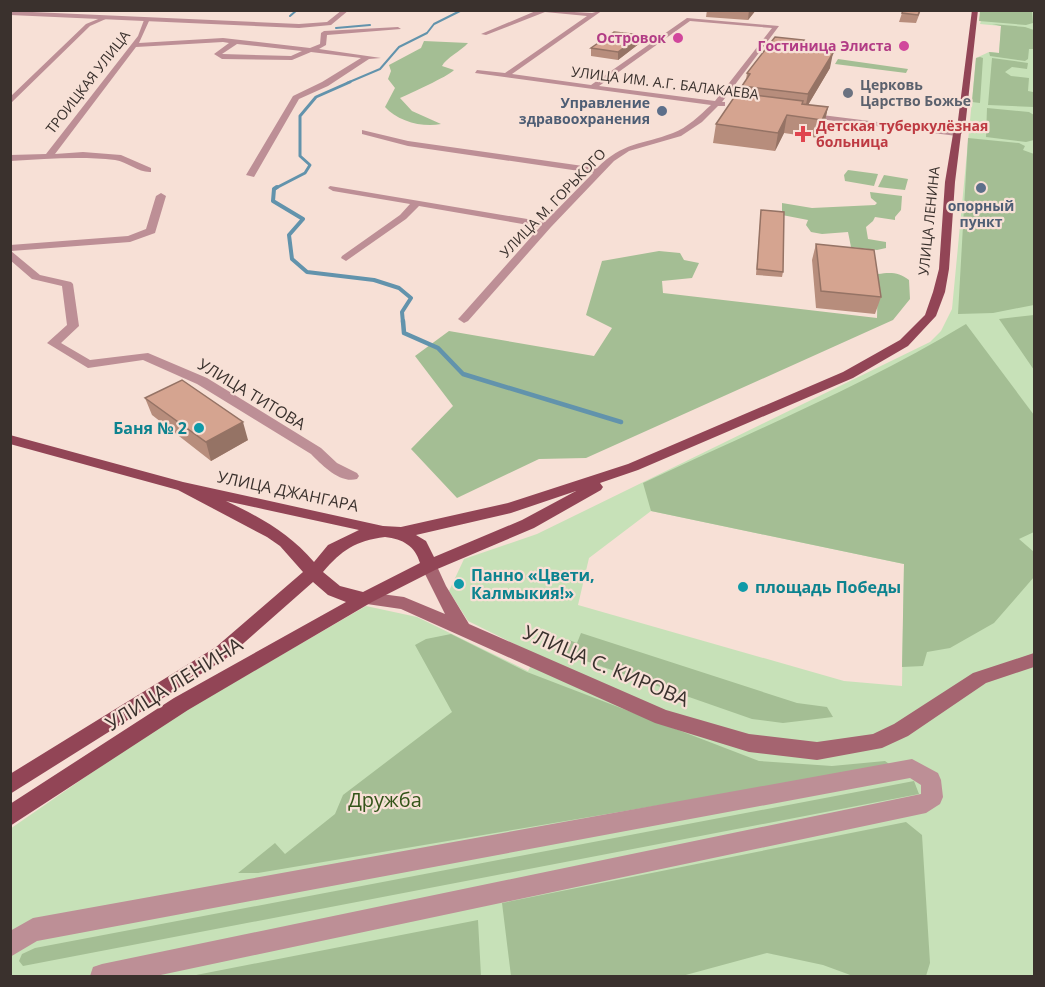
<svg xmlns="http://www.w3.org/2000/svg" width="1045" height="987" font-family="'Open Sans',sans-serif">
  <rect width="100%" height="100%" fill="#f7e0d6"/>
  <path fill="#c7e1b8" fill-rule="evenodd" d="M984 11H1034V976H11L10 829 162 724 366 606 417 617 528 671 537 655 468 621 449 591 464 559 537 534 930 342 941 331 952 309 976 58 989 52 999 53 1001 26 980 24ZM651 511 904 564 902 686 844 681 578 605 589 558Z"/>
  <path fill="#a4be94" d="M1032 11 1033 23 1026 25 979 21 980 11Z
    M992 24 1025 27 1034 30 1033 49H1029L1028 59 1025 61 990 56 989 52 999 53 1001 26Z
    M424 41 468 43C461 51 446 58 442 66L454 70C447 77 411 93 400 98L412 111 441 124C423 128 397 121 385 107L395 88 388 79 391 71 389 65 421 48Z
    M980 57 983 58 980 103 972 102 976 58Z
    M992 58 1028 63 1027 69 1012 67 1005 72 1011 76 1029 78 1028 91 1033 92 1034 107 988 105Z
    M838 59 908 69 906 73 835 64Z
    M987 108 1029 112 1034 115V140L1026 142 986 137Z
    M968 138 1019 143 1025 146 1023 150 1034 154V305L993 313 958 314Z
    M848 170 878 174 874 186 845 181 844 175Z
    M884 175 908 179 905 190 878 187Z
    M870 192 902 196 901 210 895 217V220L875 217 873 221 866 227 868 239 886 242V248L877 250 851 247 848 232 822 234 811 232 806 225 808 220 782 215V203L812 208 875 205 877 203 871 198Z
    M659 251 680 253 684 260 699 263 692 278 662 281 663 293 877 318 878 274C890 272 899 272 909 280L910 299 893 320 586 458 539 459 457 498 411 449 453 406 415 356 449 331 594 356 612 328 586 315 602 261Z
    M1034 315V370L999 319Z
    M966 324 1034 415V532L1019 539 1034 552V577L994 623 950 648 927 652 923 666 902 667 904 564 651 511 643 483C751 432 863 386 966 324Z
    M581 633 797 703 827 707 833 717 783 723 752 719 563 653 569 640 577 643Z
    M451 634 527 672 759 761 832 766 885 761 892 766 258 873H238L275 843 285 854 335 814 343 795 452 712 415 645 426 639Z
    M914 781 919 794 23 966 19 961 22 954 35 948Z
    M906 822 922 835 930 963 926 976H853L823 965 767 953 682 976H511L502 903Z
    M478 920 481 976H191Z"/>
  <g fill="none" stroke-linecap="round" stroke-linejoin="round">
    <path stroke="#6293ac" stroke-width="2" d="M290 16 297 10
      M336 28 370 25
      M347 83 380 69 399 47 427 33 434 24 462 10"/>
    <path stroke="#6293ac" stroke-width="3" d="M274 189 305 173 310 165 300 156V116L316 97 350 82"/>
    <path stroke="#6293ac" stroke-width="4" d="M277 187 274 189 273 201 303 219 289 235 292 259 307 272 374 280 399 288 411 298 402 312 403 323"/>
    <path stroke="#6293ac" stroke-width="4.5" d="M403 321 404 333 438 348 463 374 621 422"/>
    <path fill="#bd8f96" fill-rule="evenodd" d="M538 10 592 13 603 10 512 74 591 85 687 18 779 26 722 102H725V106H718L702 122 681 136 629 151 614 161 551 227 468 321 464 323 458 319 460 317 540 227 419 206 406 219 346 261 341 258 342 256 400 215 410 204 333 191 328 188 330 186 545 222 593 173 408 146 362 134V130L408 141 597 168C623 142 641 145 673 133 687 128 700 115 711 105L475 73 477 70 505 73 587 16 545 12 486 35 481 34ZM690 21 772 28 715 101 599 86Z
      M103 17 108 18 90 26 10 104V97L86 24Z
      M144 20 149 21 139 43 223 38 310 48 320 44 321 33 324 31 398 27 401 29 327 35 326 45 319 49 381 58 369 59 328 86 299 99 254 177 246 175 293 96 322 82 361 58 311 52 292 60 222 59 214 54 229 43 223 42 136 47 55 154 83 152 121 155 151 168V172C139 173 128 162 115 160 80 156 46 159 10 161V155L46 154 138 36ZM237 44 302 51 291 56 222 54Z
      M806 113 957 132 961 134 957 136 803 117V113Z
      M161 193 166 196 155 233 130 242 11 251 40 275 71 282 73 284 79 326 61 343 90 360 148 353 207 378 321 448 337 463 357 473 359 476 357 479C340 484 322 465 311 454L197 384 143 360 88 368 47 343 67 325 62 286 32 279 10 260V245L128 236 146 229 156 196Z
      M912 759 938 773 941 780 943 797 940 804 926 813 156 976H90L93 967 102 964 921 794V785L910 778 37 941 10 957V931L33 918Z"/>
    <path fill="#bd8f96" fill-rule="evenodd" d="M342 10H349L331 25 299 28 10 15V11L299 24 327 22Z"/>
    <path fill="#a56470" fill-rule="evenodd" d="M429 560 435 562 446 586 469 624 666 710 749 734 817 742 873 734 894 724 973 673 1034 653V667L986 683 908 736 882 748 817 760 749 752 655 723 401 609 360 603 358 598 360 593 366 592 404 597 445 614 421 566 423 562Z"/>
    <path fill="#924556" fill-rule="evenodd" d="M972 10H978L965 128 961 134 955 182 949 269 945 292 936 316 908 346 853 378 638 470 600 483 603 487 601 490 534 528 435 570 372 602 188 710 10 826V804L174 698 346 602 328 595 313 582 228 657 10 794V774L216 647 303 572 280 546 267 537 178 490 10 444V435L183 482 383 526 401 527 508 503 628 464 843 372 900 340 925 315 933 292 939 269 945 182 953 134 957 128ZM576 491 522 520 434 557 426 541 416 535 511 513ZM226 501 359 530 328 545 314 562C289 533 260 517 226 501ZM385 537C403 539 415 546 420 563L363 592 340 586 323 572C342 550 355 541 385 537Z"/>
  </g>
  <path fill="#b78d7c" d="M707 10H756L748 20 706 17Z
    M903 10H921L916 23 899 22Z
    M804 40 802 50 830 68 808 105 828 107 824 125 818 138 784 133 775 151 713 143 716 124 741 93 742 86 746 80 747 73Z
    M640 43 618 60 591 56V48Z
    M761 210 783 272 782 277 756 275Z
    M816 244 881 297 875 314 816 308 812 260Z
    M145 398 248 440 211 461 152 415Z"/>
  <path fill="#957365" d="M749 10H756L748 20Z
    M641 35 640 43 618 60V52Z
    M804 40 801 54 797 49Z
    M833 53 830 68 805 110 808 94Z
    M828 107 824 125 818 138 822 120Z
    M787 115 784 133 775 151 778 133Z
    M243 422 248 440 211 461 206 442Z"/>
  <path fill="#d5a490" stroke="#957365" stroke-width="1.5" d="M903 10H920L918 15 902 13Z
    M614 32 641 35 618 52 591 48Z
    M775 37 804 40 797 49 833 53 808 94 742 86 750 74 747 73Z
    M737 93 803 101 802 104 828 107 822 120 787 115 778 133 716 124Z
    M761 210 784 212 783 272 757 269Z
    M816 244 874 250 881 297 821 291Z
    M182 380 243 422 206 442 145 398Z"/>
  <g fill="#d1479c" stroke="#f7e0d6" stroke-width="2">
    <circle cx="678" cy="38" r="6"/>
    <circle cx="904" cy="46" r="6"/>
  </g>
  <circle fill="#6b7280" stroke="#f7e0d6" stroke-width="2" cx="848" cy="93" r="6"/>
  <g fill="#5c6f8a" stroke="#f7e0d6" stroke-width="2">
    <circle cx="662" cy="111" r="6"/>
    <circle cx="981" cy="188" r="6"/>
  </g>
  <path fill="#e0444e" stroke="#f7e0d6" stroke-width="2" d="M800 125h6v6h6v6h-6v6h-6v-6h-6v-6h6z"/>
  <g fill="#0f9aa8" stroke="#f7e0d6" stroke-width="2">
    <circle cx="199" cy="428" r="6"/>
    <circle cx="459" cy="584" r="6"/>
    <circle cx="743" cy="587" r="6"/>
  </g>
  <g text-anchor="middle" stroke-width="4.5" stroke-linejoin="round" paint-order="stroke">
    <g font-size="14" font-weight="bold" fill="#b23c85" stroke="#f7e0d6" text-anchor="end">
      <text x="666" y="43">Островок</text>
      <text x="892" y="51">Гостиница Элиста</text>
    </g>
    <g font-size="14" fill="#3a312d" stroke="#f7e0d6">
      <text transform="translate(88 82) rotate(-52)" y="5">ТРОИЦКАЯ УЛИЦА</text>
      <text transform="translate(665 83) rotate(7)" y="5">УЛИЦА ИМ. А.Г. БАЛАКАЕВА</text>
      <text transform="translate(553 203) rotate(-46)" y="5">УЛИЦА М. ГОРЬКОГО</text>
      <text transform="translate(929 221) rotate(-84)" y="5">УЛИЦА ЛЕНИНА</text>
    </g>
    <g font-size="14" font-weight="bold" fill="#5b616d" stroke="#f7e0d6" text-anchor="start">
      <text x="860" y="90">Церковь<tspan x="860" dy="16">Царство Божье</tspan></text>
    </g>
    <g font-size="14" font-weight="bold" fill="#4e5e75" stroke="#f7e0d6" text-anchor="end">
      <text x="650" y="108">Управление<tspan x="650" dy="16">здравоохранения</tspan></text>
      <text x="981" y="211" text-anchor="middle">опорный<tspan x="981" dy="16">пункт</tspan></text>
    </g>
    <g font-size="14" font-weight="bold" fill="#be3a42" stroke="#f7e0d6" text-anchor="start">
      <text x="816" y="131">Детская туберкулёзная<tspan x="816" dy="16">больница</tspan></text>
    </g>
    <g font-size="16" fill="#3a312d" stroke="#f7e0d6">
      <text transform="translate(252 394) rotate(31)" y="6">УЛИЦА ТИТОВА</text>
      <text transform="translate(288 491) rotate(12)" y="6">УЛИЦА ДЖАНГАРА</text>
    </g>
    <g font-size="16" font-weight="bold" fill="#0d838f" stroke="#f7e0d6" text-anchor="start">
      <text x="187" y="434" text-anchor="end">Баня № 2</text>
      <text x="471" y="581">Панно «Цвети,<tspan x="471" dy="18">Калмыкия!»</tspan></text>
      <text x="755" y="593">площадь Победы</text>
    </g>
    <g font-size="20" fill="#3a312d" stroke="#f7e0d6">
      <text transform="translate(606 666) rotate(23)" y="7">УЛИЦА С. КИРОВА</text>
      <text transform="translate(174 684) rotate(-32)" y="7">УЛИЦА ЛЕНИНА</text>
    </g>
    <g font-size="20" fill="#335419" stroke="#f7e0d6">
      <text x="385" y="807">Дружба</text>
    </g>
  </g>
  <rect width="1045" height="987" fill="none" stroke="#3a312d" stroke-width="24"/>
</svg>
